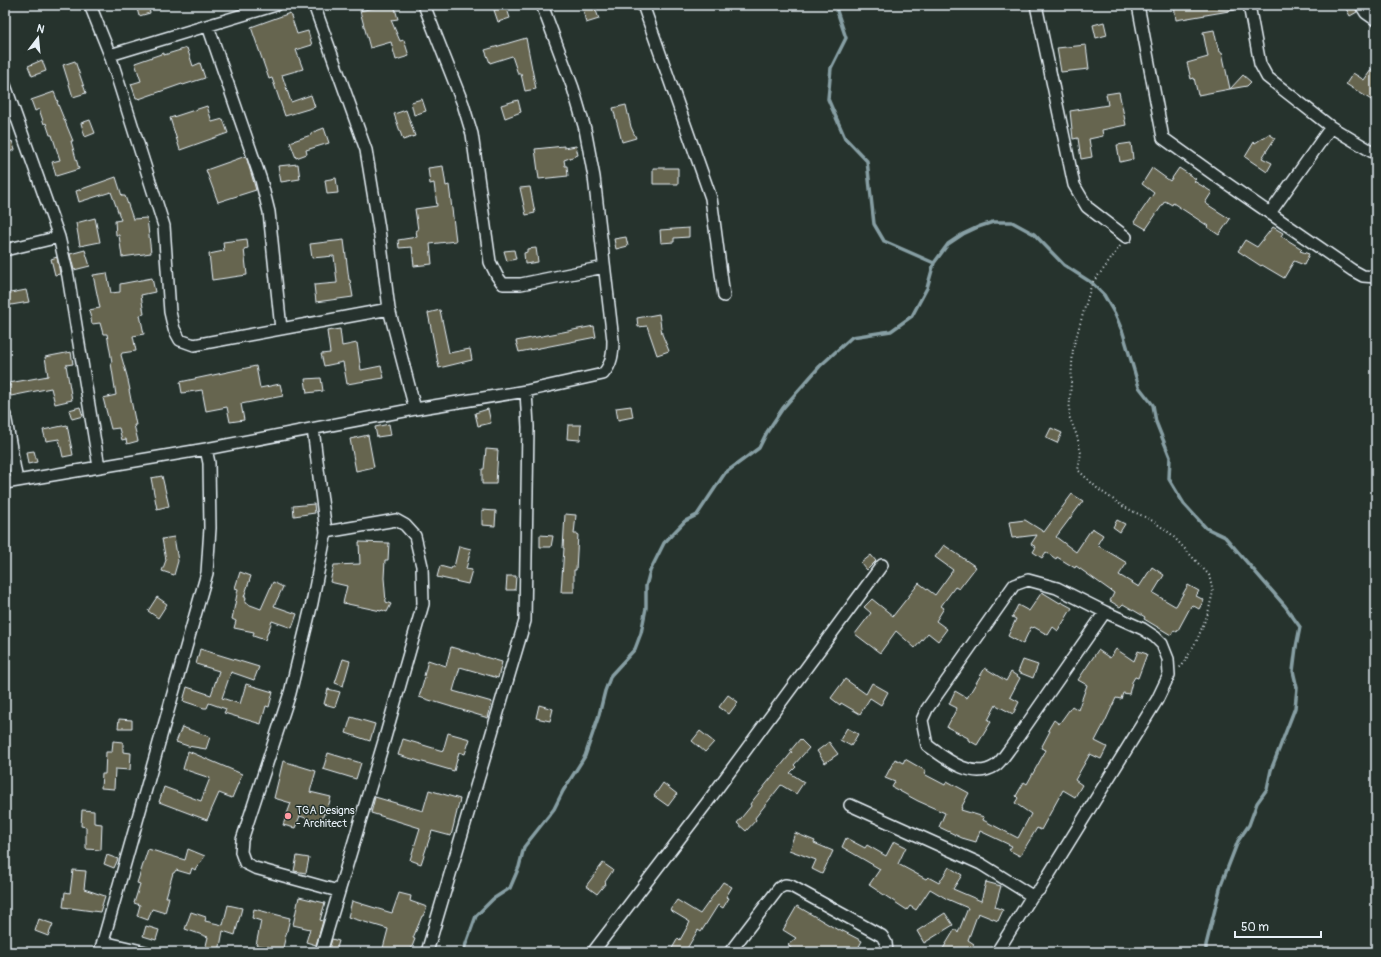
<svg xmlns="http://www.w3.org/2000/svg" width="1381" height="957" font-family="Pangolin,sans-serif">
  <rect width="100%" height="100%" fill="#26332d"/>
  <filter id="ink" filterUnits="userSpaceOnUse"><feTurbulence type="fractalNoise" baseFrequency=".025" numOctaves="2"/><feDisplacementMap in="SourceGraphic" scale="8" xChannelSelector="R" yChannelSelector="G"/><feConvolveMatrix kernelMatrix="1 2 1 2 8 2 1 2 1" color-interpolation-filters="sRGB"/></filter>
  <g filter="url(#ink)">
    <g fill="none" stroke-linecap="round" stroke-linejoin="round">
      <path stroke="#879fa4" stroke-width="3.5" d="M835 5 846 38 831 68 828 99 845 138 867 161 874 224 884 241 934 263
        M463 952 476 916 493 899 510 888 519 867 524 847 554 809 563 791 585 756 599 715 605 691 611 675 635 649 641 633 646 608V586L650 571 664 543 685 521 697 515 725 473 759 448 767 432 783 408 820 366 852 337 891 331 912 316 927 288 934 263 948 244 963 234 978 227 993 222H1012L1034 234 1064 265 1092 283 1104 295 1115 314 1123 333 1139 387 1153 405 1156 422 1170 457 1169 479 1184 504 1206 528 1225 537 1285 606 1300 627 1296 647 1293 671 1297 688 1295 708 1271 770 1267 789 1257 803 1249 825 1238 841 1221 885 1206 945V952"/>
    </g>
    <path fill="#666550" stroke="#e8f1f8" d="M136 5H148L150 13 139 16Z
      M386 5H394L398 19 391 20 400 41 404 40 409 56 396 60 391 42 370 48 360 11Z
      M582 5H594L599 19 586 23Z
      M1174 5H1234L1235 10 1176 20Z
      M1344 5H1354L1357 12 1350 16Z
      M506 6 510 18 498 22 494 10Z
      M290 13 297 34 308 31 312 45 296 50 303 69 282 75 291 102 311 95 315 107 285 116 272 78 269 79 251 27Z
      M1104 22 1107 35 1096 38 1093 25Z
      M1214 30 1218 48 1219 47 1220 52H1222L1230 89 1198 95 1194 78 1191 79 1187 63 1208 57 1203 32Z
      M526 38 536 89 525 91 521 74H518L512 56 490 63 485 50Z
      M1086 45 1089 69 1061 72 1057 48Z
      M187 48 193 66 200 63 205 78 183 85 182 84 139 99 138 98H136L131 84 141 81 135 63 164 53V55Z
      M42 60 46 71 32 76 28 66Z
      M75 61 86 93 73 97 63 65Z
      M1376 63V103L1346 84 1353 73 1364 80Z
      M1243 75 1251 82 1247 86 1230 89Z
      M54 92 58 102H57L73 141H71L79 169 56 176 52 162 60 160 52 135H50L46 123 44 124 39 109 35 111 31 100Z
      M1119 92 1126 125 1102 130 1103 136 1089 139 1092 157 1081 159 1078 138 1073 139 1070 111 1108 105 1106 94Z
      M422 99 426 111 414 115 411 102Z
      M518 100 521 112 505 118 501 105Z
      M626 105 631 127 636 138 622 142 613 108Z
      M207 106 212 122 223 119 228 133 180 150 170 118Z
      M406 110 415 136 403 140 394 114Z
      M90 120 95 133 85 137 81 123Z
      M324 128 329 143 306 150 307 154 296 158 290 142 311 135V133Z
      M1269 134 1275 138 1262 158 1272 163 1267 172 1245 157 1254 142 1255 143Z
      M12 141 15 150 5 153V144Z
      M1131 143 1133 159 1120 162 1117 145Z
      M564 146V148L576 146 578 155 564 160 565 166H567L568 176 539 179 535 149Z
      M246 156 256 190 218 202 206 170Z
      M298 164 300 179 281 182 278 166Z
      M443 166 446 186 449 185 456 241 430 244 432 264 414 266 412 247 399 248 398 240 417 237 416 230H418L415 209 437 206 434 183 430 184 428 168Z
      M653 168H678V184H653Z
      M1152 168 1170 181 1179 168 1196 179 1194 181 1212 192 1205 203 1230 219 1219 235 1207 227 1208 226 1173 203 1172 205 1165 201 1146 229 1134 222 1154 193 1142 184Z
      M116 177 122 196H125L133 219 147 218 151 253 122 257 119 235H116L115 221 121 220 111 192 79 202 76 191Z
      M336 178 338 193 327 194 325 180Z
      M530 187 535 213 526 215 520 188Z
      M95 218 100 242 80 246 76 223Z
      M1273 227 1283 233 1281 236 1302 249 1300 251 1309 254 1304 265 1294 261 1284 278 1262 265 1261 266 1238 251 1245 240 1257 247Z
      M689 228V237L674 238V242L661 243 660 230Z
      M626 237 628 246 616 249 614 239Z
      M247 239 248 248 244 249 247 275 212 280 209 254 224 251 223 242Z
      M344 240 349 280H350L353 297 316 302 314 285 337 283V282L334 256 312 258 310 244Z
      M536 248 538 262 525 264 524 253 527 252V249Z
      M85 250 90 266 74 270 70 254Z
      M514 250 516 259 507 261 504 251Z
      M57 257 60 274 55 275 51 259Z
      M107 273 111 293 120 292V284L152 278 155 292 141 295 144 314 140 315 144 334 133 336 136 351 122 353 121 355 127 376 130 390H129L136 425H134L138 441 127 444 126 439 122 440 119 428 111 429 103 398 116 395 111 363 112 362 107 334H103L100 323 92 324 89 310 100 308 93 275Z
      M26 290 29 302 5 306V294Z
      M440 310 449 353 470 349 472 360 439 368 428 313Z
      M659 314 662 334 669 351 657 355 647 326 638 327 637 318Z
      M594 326 596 337 519 352 516 341Z
      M340 329 342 346 357 343 361 370 381 366 384 378 347 384 343 362 324 366 321 354 330 353 327 331Z
      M71 352 73 364 66 365 72 400 55 404 51 388 11 396 8 386H10L9 383 48 376 45 357Z
      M256 366 260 388 280 384 283 396 241 404 244 420 230 422 227 407 206 411 202 390 182 393 180 382Z
      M321 378 323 391 307 393 305 379Z
      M631 406 633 417 618 420 616 408Z
      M80 407 83 416 72 419 69 410Z
      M488 409 491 423 478 426 475 413Z
      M389 424 391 435 377 437 375 427Z
      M67 425 73 455 63 457 59 439 46 441 43 430Z
      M568 425H581L580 440 567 439Z
      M1051 428 1062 433 1057 443 1046 438Z
      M368 435 374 467 356 471 350 439Z
      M486 449 498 450 496 484H482V469H484Z
      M34 451 37 462 28 464 26 452Z
      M162 476 169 506 157 509 151 478Z
      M1072 494 1083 501 1056 537 1076 552 1092 528 1103 535 1097 545 1127 563 1119 575 1139 587 1152 567 1164 575 1153 593 1175 606H1176L1188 585 1199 591 1196 596 1204 600 1199 609 1192 605 1191 606 1177 632 1174 630 1171 635 1144 619 1145 617 1123 604 1120 607 1110 601 1114 593 1076 566 1075 568 1057 557 1056 559 1046 552 1042 558 1033 552 1036 547 1031 544 1037 535 1012 538 1009 522 1025 520 1044 532Z
      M314 504 315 513 294 516 293 506Z
      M482 510 496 511 495 526 482 525Z
      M565 514 576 515 574 534H578L576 570H574V592H561L564 548H563Z
      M1117 520 1125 524 1120 532 1113 527Z
      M540 535 553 536 551 547H540Z
      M174 537 178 561 174 575 162 571 166 560 162 539Z
      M359 542 389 543 388 560H385L384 578 386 602 391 604 387 612 382 610 381 611 343 603 347 586 330 582 334 565 360 564Z
      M944 545 976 567 959 589 955 587 941 606 944 608 936 621 947 629 938 641 928 633 915 648 896 631 880 653 855 634 871 613 864 607 872 599 893 616 919 583 935 595 953 570 935 557Z
      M459 546 471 549 466 569 472 570 468 584 437 577 440 566 451 569 452 567H454Z
      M871 555 876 561 867 570 861 563Z
      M240 572 251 576 244 597H246L245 603 261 609 273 582 283 587 274 606 297 614 292 628 272 621 265 640 253 636 254 632 234 628 236 621 232 619 238 589 235 588Z
      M507 576H516L515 590H506Z
      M1042 592 1060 603 1061 602 1072 608 1058 631 1053 627 1048 635 1034 627 1033 628 1031 627 1023 644 1008 636 1016 619 1012 617 1018 605 1029 611Z
      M157 597 167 604 158 618 148 611Z
      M451 647 502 662 498 678 460 667 453 691 492 702 488 718 419 697 425 677 424 676 428 660 446 666Z
      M200 649 259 667 254 680 231 672 222 698 240 704 246 684 273 692 269 707 266 706 261 724 224 713 226 709 209 703 207 708H204L183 701 187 687 211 695 219 671 196 664Z
      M1116 649 1134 661 1138 651 1147 654 1138 678 1135 677 1132 682 1129 694 1123 693 1121 699 1116 698 1105 722 1095 741 1107 747 1101 759 1090 754 1075 780 1082 785 1075 797 1063 790 1041 830 1037 828 1020 856 1009 850 1012 846 980 831 976 842 962 838 939 827 945 813 918 801 892 787 895 782 885 778 895 759 903 763 905 759 926 771 924 774 945 785 947 781 969 793 961 808H962L961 810 984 817 983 820 1018 838 1031 814 1015 803 1018 798 1016 796 1024 782 1027 784 1046 750 1041 748 1050 731 1048 730 1054 720 1059 724 1072 706 1078 710 1087 685 1078 680 1098 650 1110 658Z
      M343 659 350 661 343 686 335 683Z
      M1023 660 1038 665 1033 678 1018 672Z
      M985 668 1006 681 1011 672 1020 678 1010 697 1019 702 1013 714 996 705 988 720 991 722 977 745 968 740V738L947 727 957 708 949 704 955 691 967 698Z
      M845 679 866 694 872 683 888 692 881 705 870 698 860 714 841 703 840 705 831 698Z
      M328 689 340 692 335 707 324 704Z
      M728 695 738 702 729 714 719 707Z
      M539 705 553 709 550 721 536 718Z
      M351 717 375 724 370 741 346 733Z
      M119 719 132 720V728H118Z
      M182 727 210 737 206 749 188 746 176 742Z
      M847 728 858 734 851 746 840 740Z
      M700 731 714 742 705 752 692 741Z
      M448 733 470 739 465 754 459 752 454 771 398 755 403 739 443 751Z
      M800 739 809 748 794 765 796 767 790 773 804 782 796 794 781 785 755 818 756 820 746 831 737 823 751 806 750 804 792 752 790 751Z
      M113 741 123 742V752L131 753 130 770 115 769 114 789 101 788 102 774H105L106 752H112Z
      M829 742 838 754 825 763 817 751Z
      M188 751 242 774 232 798 219 793 207 820 159 802 164 787 201 801 210 778 183 769Z
      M328 753 361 763 356 779 323 769Z
      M283 761 316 771 310 792 331 797 326 814 324 813 321 823 300 816 295 828 283 825 291 803 274 798Z
      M663 783 677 794 668 806 654 796Z
      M429 790 460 799 451 836 432 831 421 864 410 860 420 828 371 813 375 797 423 811Z
      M82 810 94 811V823L102 824 101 850 86 849V827L81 826Z
      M795 833 815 841 814 843 833 851 822 874 812 869 816 860 789 850Z
      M846 838 865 848 867 845 886 856 894 841 906 847 898 864 926 879 928 877 939 883 949 867 962 875 953 889 981 901 986 882 1001 886 995 907 1003 910 998 921 978 913 968 940 974 944 969 952H941L955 929 958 933 968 908 947 899 930 889 916 910 910 906 907 910 869 885 880 869 842 847Z
      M148 849 185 860 188 849 205 856 195 870 192 868 190 874 176 870 174 873H173L166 897H169L165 913 152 909 148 920 137 916 140 905 134 903 140 884 137 883Z
      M107 855 118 859 114 868 104 864Z
      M297 856 309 858 306 873 294 871Z
      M603 863 613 870 605 882 606 883 597 894 586 886Z
      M73 870 86 871 84 889 105 896 100 912 63 907 65 892 70 893Z
      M723 882 732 887 726 897 729 898 723 908 718 905 701 932 698 930 685 952H670L678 938 680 940 690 922 670 910 677 900 700 914Z
      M399 893 411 896 410 901 427 907 423 916H422L413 938 415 939 410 952H382L388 929 348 917 352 901 392 913Z
      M299 897 325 903 320 920 323 921 316 945 306 942 310 929 293 925Z
      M228 905 242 908 235 935 223 931 219 952 205 950 208 937 185 929 191 912 206 917 205 921 223 925Z
      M797 906 838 930 839 929 862 941 856 952H795L788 945 796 938 783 930Z
      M254 909 290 918 282 952 268 950 269 947 256 945 261 921 252 918Z
      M945 913 953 925 924 943 917 931Z
      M39 919 53 924 48 936 35 931Z
      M146 926 159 930 156 940 143 936Z
      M332 939 339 941 336 951 329 949Z"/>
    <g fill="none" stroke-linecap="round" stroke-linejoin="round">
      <g stroke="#e8f1f8" stroke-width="14">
        <path id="street" d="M90 5 110 55 164 226 170 312 174 329 180 340 194 345 389 309 415 409
          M314 5 366 150 379 229 389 309
          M424 5 463 104 472 134 490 262 497 276 503 284H521L604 267
          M643 5 711 198 724 296
          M1036 5 1074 185 1087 207 1126 237
          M1138 5 1163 138 1216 176 1352 270 1363 276 1376 277
          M1249 5 1260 64 1267 77 1331 127 1376 154
          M1361 5 1366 13 1376 20
          M208 26 261 180 269 212 281 329
          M110 55 276 5
          M5 85 59 237 68 276 99 467
          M1270 213 1331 127
          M5 250 59 237
          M5 415 17 481
          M313 429 326 532 312 603 290 693 242 840 241 852 245 863 255 868 338 891
          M5 483 206 449 415 409 526 391 603 374C612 364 613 353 613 340L594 177 585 129 573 88 542 5
          M850 805 981 864 1032 896
          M103 942 146 952
          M100 952 207 573 210 528 209 463 206 449
          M321 952 384 741 423 604 422 566 415 536 405 525 396 520 326 532
          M427 952 525 621 528 427 526 391
          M593 952 706 804 882 565
          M730 952 779 888 785 885 791 886 882 936 886 943 887 952
          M997 952 1032 896 1040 889 1157 700 1169 675 1168 659 1162 644 1155 637 1143 629 1105 612 1057 588 1028 580 1014 585 927 709 922 720 927 745C945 758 972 781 995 766 1001 762 1007 752 1011 747L1105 612"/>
      </g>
      <path stroke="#e8f1f8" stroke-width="2" stroke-dasharray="1 3" stroke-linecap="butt" d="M1120 246 1106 266 1092 283 1073 348 1069 416 1077 436 1081 453 1078 470 1098 489 1124 507 1153 521 1171 534 1209 575 1213 592 1208 613 1197 640 1182 666 1179 668"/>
      <use href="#street" stroke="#26332d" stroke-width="11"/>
    </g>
  </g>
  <circle fill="#ff9aa2" stroke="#26332d" stroke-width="1.5" cx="288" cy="816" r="4"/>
  <g text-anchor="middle" stroke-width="3" stroke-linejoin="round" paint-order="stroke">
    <g font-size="11" fill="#e8f1f8" stroke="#26332d" text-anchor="start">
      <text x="296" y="814">TGA Designs<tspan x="296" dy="13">- Architect</tspan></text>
    </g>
  </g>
  <rect width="1381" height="957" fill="none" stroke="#26332d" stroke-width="20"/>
  <rect x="10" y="10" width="1361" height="937" fill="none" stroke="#e8f1f8" stroke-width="1.5" filter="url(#ink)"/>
  <g transform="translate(38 38) rotate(16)" stroke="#26332d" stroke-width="3" paint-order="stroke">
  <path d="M0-3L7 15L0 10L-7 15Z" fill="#e8f1f8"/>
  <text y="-6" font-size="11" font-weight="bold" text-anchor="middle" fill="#e8f1f8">N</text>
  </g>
  <path d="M1235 931v6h86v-6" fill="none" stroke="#e8f1f8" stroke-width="2"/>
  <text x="1241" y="931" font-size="12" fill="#e8f1f8" stroke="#26332d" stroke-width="3" paint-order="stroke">50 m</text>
</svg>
